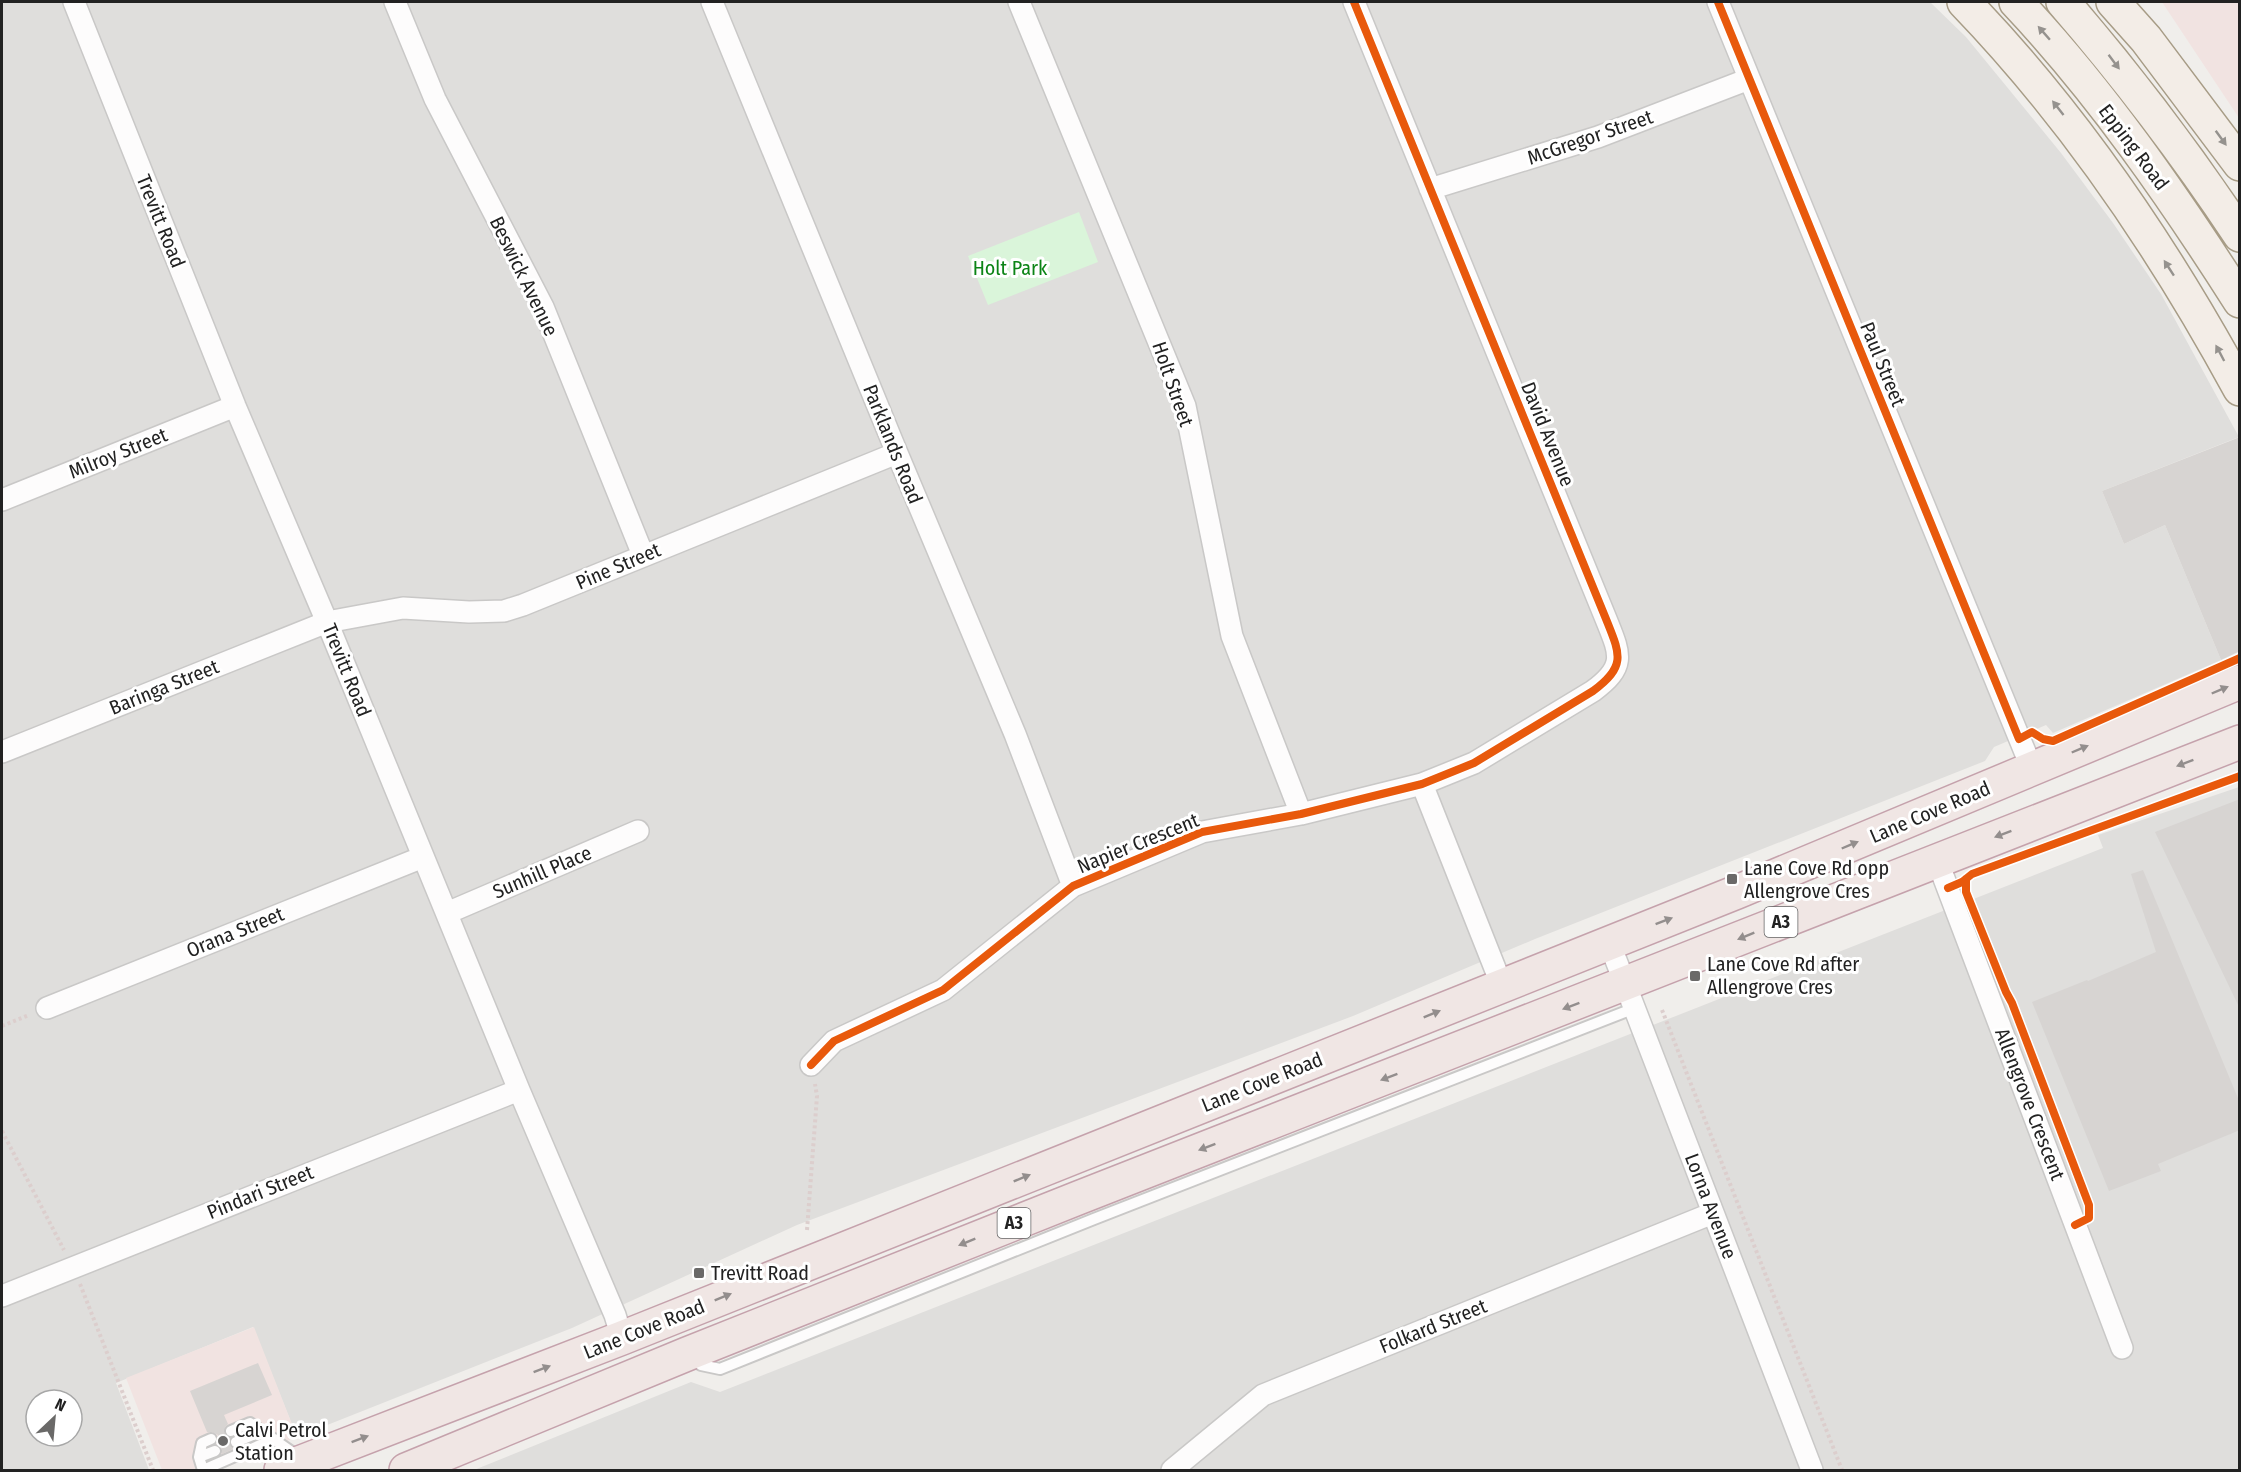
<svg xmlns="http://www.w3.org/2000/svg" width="2241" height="1472" font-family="'Fira Sans Condensed',sans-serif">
  <rect width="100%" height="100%" fill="#f0eeeb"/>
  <path fill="#dfdedc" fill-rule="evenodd" d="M2 2H1930L1966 37 2061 153 2113 223 2161 294 2239 437 2102 491 2124 544 2165 525 2221 660 2053 733 2046 725 1994 747 1985 761 1535 939 1353 1016 797 1225 572 1328 297 1437 253 1327 116 1383 149 1470H2ZM36 1400H72V1436H36Z
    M2239 787V1470H474L691 1382 720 1392 2103 848 2098 835Z"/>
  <path fill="#f1e3e1" d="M2162 2H2239V118Z
    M254 1327 297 1437 215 1470H162L126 1378Z"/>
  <path fill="#daf5da" d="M1079 212 1098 262 988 305 968 256Z"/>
  <path fill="#d7d4d2" d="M2240 437V651L2221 660 2165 525 2124 544 2102 491Z
    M2240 799V1009L2155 832Z
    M2143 870 2240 1103V1130L2158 1164 2161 1171 2109 1191 2032 1002 2087 980 2088 981 2156 952 2131 874Z
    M258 1363 272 1395 224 1415 228 1424 225 1427 224 1433 230 1438 229 1444 233 1449 222 1454V1448L217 1444 218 1435 212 1432H207L190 1391Z"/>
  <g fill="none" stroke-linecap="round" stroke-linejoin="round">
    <g stroke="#c9c8c7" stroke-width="14">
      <path id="service" d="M692 1358 701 1365 720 1369 1094 1219 1635 1008
        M231 1431 250 1423 299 1457
        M236 1442 262 1431
        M199 1457 215 1451
        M203 1470 274 1439
        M203 1470 199 1457 202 1443 211 1439"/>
    </g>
    <g stroke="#c9c8c7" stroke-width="24">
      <path id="minor" d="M74 2 235 406 327 622 519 1090 615 1315 622 1338
        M395 2 435 99 543 307 643 555
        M712 2 897 453 1015 734 1073 886
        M1019 2 1185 406 1232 636 1301 814
        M1718 2 2032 769
        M1430 189 1598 137 1749 79
        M2 500 235 406
        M2 752 327 622 403 608 469 612 504 611 523 605 897 453
        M1422 784 1502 986
        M1937 860 2122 1348
        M447 913 638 831
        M1609 942 1812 1470
        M47 1008 423 857
        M811 1065 834 1041 943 990 1073 886 1202 832 1301 814 1422 784 1474 763 1593 691C1627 666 1620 654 1606 619L1354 2
        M2 1296 519 1090
        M1172 1470 1263 1395 1713 1213"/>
    </g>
    <g stroke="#a79c86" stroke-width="36">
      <path id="primary" d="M1964 2C2075 117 2164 249 2240 389
        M2016 2C2101 92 2173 196 2240 301
        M2063 2C2127 76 2186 154 2240 235
        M2113 2 2146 39 2240 164"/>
    </g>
    <g stroke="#c5a2ac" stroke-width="36">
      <path id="trunk" d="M281 1470 622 1338 1737 892 2240 682
        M406 1470 687 1354 1078 1198 2240 742"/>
    </g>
    <path stroke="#dccecd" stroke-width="4" stroke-dasharray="3 3" stroke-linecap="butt" d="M1662 1010 1842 1470
      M2 1026 29 1015
      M2 1131 64 1250
      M807 1230 817 1096 815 1084
      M80 1284 153 1470"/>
    <use href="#service" stroke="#fdfcfc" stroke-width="10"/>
    <use href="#minor" stroke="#fdfcfc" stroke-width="21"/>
    <use href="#primary" stroke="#f3ede7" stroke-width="33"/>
    <use href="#trunk" stroke="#f0e6e4" stroke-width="33"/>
    <g stroke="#fff" stroke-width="11">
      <path id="cycleway" d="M1718 2 2019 739 2032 732 2043 739 2053 741 2240 658
        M1966 879V892L2006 992 2012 1003 2089 1205V1218L2075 1225
        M1948 888 1962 882 1972 874 2240 776
        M811 1065 834 1041 943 990 1073 886 1202 832 1301 814 1422 784 1474 763 1593 691C1627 666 1620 654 1606 619L1354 2"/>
    </g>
    <use href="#cycleway" stroke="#e8590c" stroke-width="8"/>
  </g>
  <defs><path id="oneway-solid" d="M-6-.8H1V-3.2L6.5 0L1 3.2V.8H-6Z" transform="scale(1.5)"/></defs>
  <g fill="#95928e">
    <use href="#oneway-solid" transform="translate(2044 33) rotate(-131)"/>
    <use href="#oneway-solid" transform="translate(2114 62) rotate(53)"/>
    <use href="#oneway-solid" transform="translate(2058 108) rotate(-128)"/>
    <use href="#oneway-solid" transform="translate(2221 138) rotate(54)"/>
    <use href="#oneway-solid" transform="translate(2169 268) rotate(-123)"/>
    <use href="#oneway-solid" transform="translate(2220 353) rotate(-118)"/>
  </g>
  <g fill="#938e8d">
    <use href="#oneway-solid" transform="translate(2220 690) rotate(-23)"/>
    <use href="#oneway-solid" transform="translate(2080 749) rotate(-23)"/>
    <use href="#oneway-solid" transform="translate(2185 763) rotate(159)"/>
    <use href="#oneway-solid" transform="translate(2003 834) rotate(159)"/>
    <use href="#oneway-solid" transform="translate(1850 845) rotate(-23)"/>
    <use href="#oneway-solid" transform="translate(1664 921) rotate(-21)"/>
    <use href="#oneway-solid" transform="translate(1746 936) rotate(158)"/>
    <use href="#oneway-solid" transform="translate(1571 1006) rotate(159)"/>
    <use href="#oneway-solid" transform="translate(1432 1014) rotate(-22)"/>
    <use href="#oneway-solid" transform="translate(1389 1077) rotate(159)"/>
    <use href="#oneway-solid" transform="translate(1207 1147) rotate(159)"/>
    <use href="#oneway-solid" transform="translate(1022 1178) rotate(-22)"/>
    <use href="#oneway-solid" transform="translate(967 1242) rotate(158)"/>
    <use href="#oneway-solid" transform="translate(723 1297) rotate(-22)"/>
    <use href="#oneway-solid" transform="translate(542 1369) rotate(-21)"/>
    <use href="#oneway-solid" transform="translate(360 1439) rotate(-21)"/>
  </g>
  <g fill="#6a6968" stroke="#fff" stroke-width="2">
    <rect x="1726" y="873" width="12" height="12" rx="3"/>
    <rect x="1689" y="970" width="12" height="12" rx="3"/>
    <rect x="693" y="1267" width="12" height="12" rx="3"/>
    <circle cx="223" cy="1441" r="6"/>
  </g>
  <g text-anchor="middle" stroke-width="6" stroke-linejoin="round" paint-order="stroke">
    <g fill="#fff" stroke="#646464" stroke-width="1.5">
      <rect x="1764.5" y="907" width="33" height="30" rx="4.5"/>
      <rect x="997.5" y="1208" width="33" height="30" rx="4.5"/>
    </g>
    <g font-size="18" font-weight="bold" fill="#222">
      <text x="1781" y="928">A3</text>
      <text x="1014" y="1229">A3</text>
    </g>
    <g font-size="20" fill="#222" stroke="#fff">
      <text transform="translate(1590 137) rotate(-19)" y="7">McGregor Street</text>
      <text transform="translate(2134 147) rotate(53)" y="7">Epping Road</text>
      <text transform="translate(161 221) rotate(68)" y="7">Trevitt Road</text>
      <text transform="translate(524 276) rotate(64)" y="7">Beswick Avenue</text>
      <text transform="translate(1883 364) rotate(68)" y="7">Paul Street</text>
      <text transform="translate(1173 384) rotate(71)" y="7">Holt Street</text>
      <text transform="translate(1548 434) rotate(68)" y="7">David Avenue</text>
      <text transform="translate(893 444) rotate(68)" y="7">Parklands Road</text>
      <text transform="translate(118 453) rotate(-22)" y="7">Milroy Street</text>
      <text transform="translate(618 566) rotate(-23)" y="7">Pine Street</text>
      <text transform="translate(347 670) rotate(68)" y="7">Trevitt Road</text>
      <text transform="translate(164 687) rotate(-22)" y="7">Baringa Street</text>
      <text transform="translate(1930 812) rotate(-23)" y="7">Lane Cove Road</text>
      <text transform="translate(1138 843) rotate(-22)" y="7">Napier Crescent</text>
      <text transform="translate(542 872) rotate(-23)" y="7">Sunhill Place</text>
      <text transform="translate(235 932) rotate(-22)" y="7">Orana Street</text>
      <text transform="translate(1262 1082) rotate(-22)" y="7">Lane Cove Road</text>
      <text transform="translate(2030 1104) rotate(69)" y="7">Allengrove Crescent</text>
      <text transform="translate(260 1192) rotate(-22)" y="7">Pindari Street</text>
      <text transform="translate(1711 1206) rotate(69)" y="7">Lorna Avenue</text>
      <text transform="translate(1433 1326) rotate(-22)" y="7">Folkard Street</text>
      <text transform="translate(644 1329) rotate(-22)" y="7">Lane Cove Road</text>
    </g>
    <g font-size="20" fill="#0c8416" stroke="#fff">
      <text x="1010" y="275">Holt Park</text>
    </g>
    <g font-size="20" fill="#222" stroke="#fff" text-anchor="start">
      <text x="1744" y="875">Lane Cove Rd opp<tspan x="1744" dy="23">Allengrove Cres</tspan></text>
      <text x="1707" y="971">Lane Cove Rd after<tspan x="1707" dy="23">Allengrove Cres</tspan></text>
      <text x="711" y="1280">Trevitt Road</text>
      <text x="235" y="1437">Calvi Petrol<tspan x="235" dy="23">Station</tspan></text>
    </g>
  </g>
  <rect width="2241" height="1472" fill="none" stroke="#222222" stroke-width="6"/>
  <g transform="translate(54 1418) rotate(26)"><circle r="28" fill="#ffffff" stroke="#a7a7a7" stroke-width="1.5"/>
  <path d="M0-4.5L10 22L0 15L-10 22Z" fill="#6a6968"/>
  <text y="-9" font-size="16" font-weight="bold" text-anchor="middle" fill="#222222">N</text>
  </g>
</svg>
